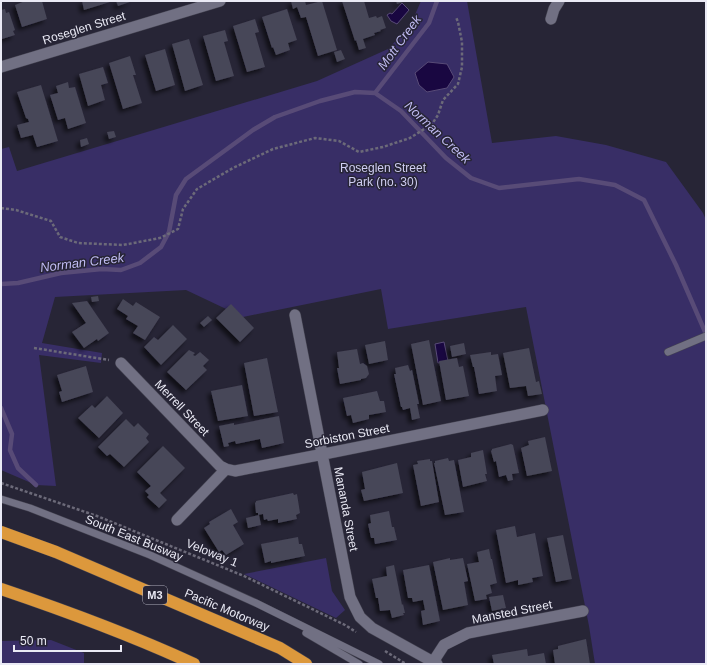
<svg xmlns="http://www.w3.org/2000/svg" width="707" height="665" font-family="Arial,sans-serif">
  <defs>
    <filter id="shadow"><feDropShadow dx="-3.5" dy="3.5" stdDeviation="2" flood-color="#0009"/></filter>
  </defs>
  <rect width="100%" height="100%" fill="#272536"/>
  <path fill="#382e66" d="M421 1H467L492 143 556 136 606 145 666 162 703 213 706 220V664H595L589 626 526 307 388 329 381 289 243 317 186 290 55 297 42 343 102 353 101 363 39 355 56 486 36 485 1 470V149L9 147 17 171 317 81 388 49 410 26Z
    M326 558 332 591 345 610 336 618 244 574Z
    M51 640 84 653V664H1V641Z"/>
  <path fill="#190741" stroke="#584b77" d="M402 3 409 10 397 24 391 21 387 15 390 13 392 14Z
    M428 62 447 64 454 77 447 88 427 92 419 85 415 73Z
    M444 342 448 361 438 363 435 344Z"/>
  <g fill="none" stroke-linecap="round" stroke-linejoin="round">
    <path stroke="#584b77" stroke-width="4.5" d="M375 93 429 23 437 1
      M1 284 18 283 61 273 102 269 121 270 140 263 161 247 169 232 176 195 186 179 253 130 275 117 320 101 355 92 375 93 401 111 446 158 471 178 499 188 579 179 615 185 644 200 676 265 706 334
      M1 408 12 434 10 450 18 468 36 485"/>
  </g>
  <path fill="#474658" filter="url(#shadow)" d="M25 1H42L47 19 22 27 15 5Z
    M82 1H109L110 2 84 10Z
    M116 1H133L118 6Z
    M291 1H305L306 5 322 1 337 50 318 56 306 17 301 18 297 7 293 9Z
    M342 1H364L369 18 376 16 377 18 382 16 386 28 380 30 381 31 374 33 375 35 363 39 366 48 359 50 356 40 355 41Z
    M396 1H406L397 4Z
    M5 9 6 13 9 12 15 30 13 31 15 35 2 39 1 35V10Z
    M287 9 297 40 288 43 290 50 276 55 273 47 272 48 262 17Z
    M255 19 259 32 255 33 265 67 247 72 233 26Z
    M225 30 228 41 224 42 234 76 216 81 203 36Z
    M189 39 203 85 185 91 172 44Z
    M165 49 175 85 156 91 145 55Z
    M341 50 345 59 337 62 334 52Z
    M130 56 136 75H133L142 103 123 109 109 63Z
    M103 67 108 83 101 85 105 100 88 106 79 74Z
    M68 82 69 88 75 87 86 123 68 129 65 118 58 120 50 95 58 93 56 86Z
    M41 85 58 141 37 147 33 135 21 138 17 125 29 122 28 119 26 118 17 92Z
    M114 131 116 137 109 139 107 132Z
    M87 138 89 144 81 147 80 140Z
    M98 296 99 301 92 302 91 297Z
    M123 299 133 306 136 302 160 317 145 340 133 333 138 326 126 319 128 316 117 309Z
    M87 301 109 333 98 341 97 339 84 348 72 332 86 323 72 303Z
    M231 304 254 328 240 342 216 318Z
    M208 316 212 320 204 327 200 323Z
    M173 325 187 339 161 365 144 347 154 337 158 340Z
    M429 340 441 401 423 405 411 344Z
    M385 341 388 360 369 364 365 345Z
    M464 343 466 354 452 357 450 346Z
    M529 348 536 382 539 381 542 394 528 396 526 386 510 388 503 353Z
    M357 349 360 364 363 363 367 366 369 374 366 378 361 379V380L340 384 337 368H339L337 352Z
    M189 350 195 353 193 355 195 356 200 352 209 360 203 366 207 370 186 390 167 372Z
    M491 352V355L498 354 502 375 495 376 497 391 479 394 474 367H473L470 355Z
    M267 358 278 412 254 416 244 363Z
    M457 358 459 367 463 366 469 396 446 400 439 361Z
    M408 365 410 371 412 370 419 404H417L420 418 412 420 410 408 403 410 402 407H401L394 374H396L395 368Z
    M86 366 93 392 62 402 59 392 62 391 57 375Z
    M242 385 248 416 218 421 211 391Z
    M377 391 380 401H384L386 412 369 415V419L353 423 351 415 347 416 343 398Z
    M107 396 123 413 99 438 78 418 92 405 95 408Z
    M279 416 284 443 262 448 260 439 236 444 235 441 228 443 229 446 224 447 219 426 234 423V425Z
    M126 419 134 427 138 423 149 434 146 438 149 442 124 467 110 454 107 456 98 447Z
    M545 437 552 471 527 476 521 448 529 445 528 441Z
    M511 444 513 445 519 473 512 474 513 480 508 481 506 475 499 477 496 461 494 462 491 451 492 450V449Z
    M163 446 185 468 160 493 167 500 159 508 147 497 149 495 145 491 151 486 137 472Z
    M483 450 487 474H485L487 481 463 487 458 460 471 457V453Z
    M448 458 449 461 454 460 464 512 445 515 434 463H435V461Z
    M430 459V461H432L439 502 421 506 413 465 418 464 417 461Z
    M397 463 403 493 364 501 361 490 365 489 362 472Z
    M293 493 294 495 297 494 300 513 296 515 297 519 278 523V519L268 521 267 519 264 520 263 514 258 515V513H256L255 503 256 502V501Z
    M231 509 238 522 233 525 244 544 226 555 222 550 219 552 204 528 210 524 209 522Z
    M389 511 392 527H394L397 540 375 544 374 538H371L368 524 371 523 370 515Z
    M259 515 261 525 248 528 246 518Z
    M515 526 517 537 535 533 543 576 532 578 533 582 518 585V580L506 583 496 530Z
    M563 535 572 579 556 582 547 538Z
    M298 537 299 544H302L305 556 271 563V561L265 563 261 544Z
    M489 549 491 559H492L497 583 490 585 492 593 486 595 487 599 475 601 467 564 479 562 477 552Z
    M450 558V560L463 558 468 581 464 582 468 605 443 610 433 562Z
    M394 565 402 605 403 604 405 613H403L404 615 392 618 390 610 380 611 378 598H376L372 579 387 576 386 567Z
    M429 565 440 621 423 625 421 611 425 610 423 600 413 602 412 598H408L403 570Z
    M503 595 506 608 492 611 489 597Z
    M586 639 590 664H555L553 650 558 649V646Z
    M527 649 528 656 544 653 546 664H494L492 655Z"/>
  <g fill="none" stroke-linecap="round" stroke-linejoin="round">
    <g stroke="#444351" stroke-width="8">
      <path id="service" d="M668 352 706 336
        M1 499 30 508 150 555 256 603 379 664
        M306 633 359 664"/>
    </g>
    <g stroke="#444351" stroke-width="12">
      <path id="minor" d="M551 19 554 9 559 1
        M1 67 220 1
        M295 315 350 597 360 617 372 628 437 664
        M121 363 220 466 226 469
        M177 520 226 469 235 471 329 453 543 410
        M433 662 444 645 468 633 583 611"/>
    </g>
    <g stroke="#444351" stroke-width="13">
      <path id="motorway" d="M1 532 56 552 280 648 306 664
        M1 589C66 611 131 635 194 664"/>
    </g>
    <path stroke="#6c6a79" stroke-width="2.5" stroke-dasharray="3 2" stroke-linecap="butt" d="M1 208 16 210 51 221 60 237 78 243 123 245 160 238 178 229 183 209 197 189 233 168 273 149 315 138 339 141 359 152 383 147 410 138 432 124 438 115 443 100 458 84 462 67V42L458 22 456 17
      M34 348 109 360
      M1 483 97 516 244 576 345 625 356 632
      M385 651 406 664"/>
    <use href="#service" stroke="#717083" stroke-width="7"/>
    <use href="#minor" stroke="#717083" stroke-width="11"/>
    <use href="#motorway" stroke="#dc983c" stroke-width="12"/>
  </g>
  <g text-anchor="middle" stroke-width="3" stroke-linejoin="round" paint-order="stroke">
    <rect fill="#272536" stroke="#b0afbc" stroke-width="1" x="143" y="586" width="24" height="18" rx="3"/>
    <g font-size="11" font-weight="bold" fill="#eaeaf5">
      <text x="155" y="599">M3</text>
    </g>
    <g font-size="12" fill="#eaeaf5" stroke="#272536">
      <text transform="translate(84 28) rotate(-17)" y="4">Roseglen Street</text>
      <text transform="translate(182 408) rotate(46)" y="4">Merrell Street</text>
      <text transform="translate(347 436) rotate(-11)" y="4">Sorbiston Street</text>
      <text transform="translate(346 509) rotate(79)" y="4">Mananda Street</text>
      <text transform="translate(134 538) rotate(22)" y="4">South East Busway</text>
      <text transform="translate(212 553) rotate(22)" y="4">Veloway 1</text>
      <text transform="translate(227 610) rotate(23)" y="4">Pacific Motorway</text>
      <text transform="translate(512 612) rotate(-11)" y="4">Mansted Street</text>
    </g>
    <g font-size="12" fill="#cfcdf2" stroke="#272536">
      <text x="383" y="172">Roseglen Street<tspan x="383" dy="14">Park (no. 30)</tspan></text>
    </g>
    <g font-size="13" font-style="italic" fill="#bfbaf1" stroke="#272536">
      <text transform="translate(399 42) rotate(-54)" y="5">Mott Creek</text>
      <text transform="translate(438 132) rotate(43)" y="5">Norman Creek</text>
      <text transform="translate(82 262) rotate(-7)" y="5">Norman Creek</text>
    </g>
  </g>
  <rect width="707" height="665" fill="none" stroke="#eaeaf5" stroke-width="4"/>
  <path d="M14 645v6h107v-6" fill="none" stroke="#eaeaf5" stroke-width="2"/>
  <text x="20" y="645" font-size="12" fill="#eaeaf5" stroke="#272536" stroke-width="3" paint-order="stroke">50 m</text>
</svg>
